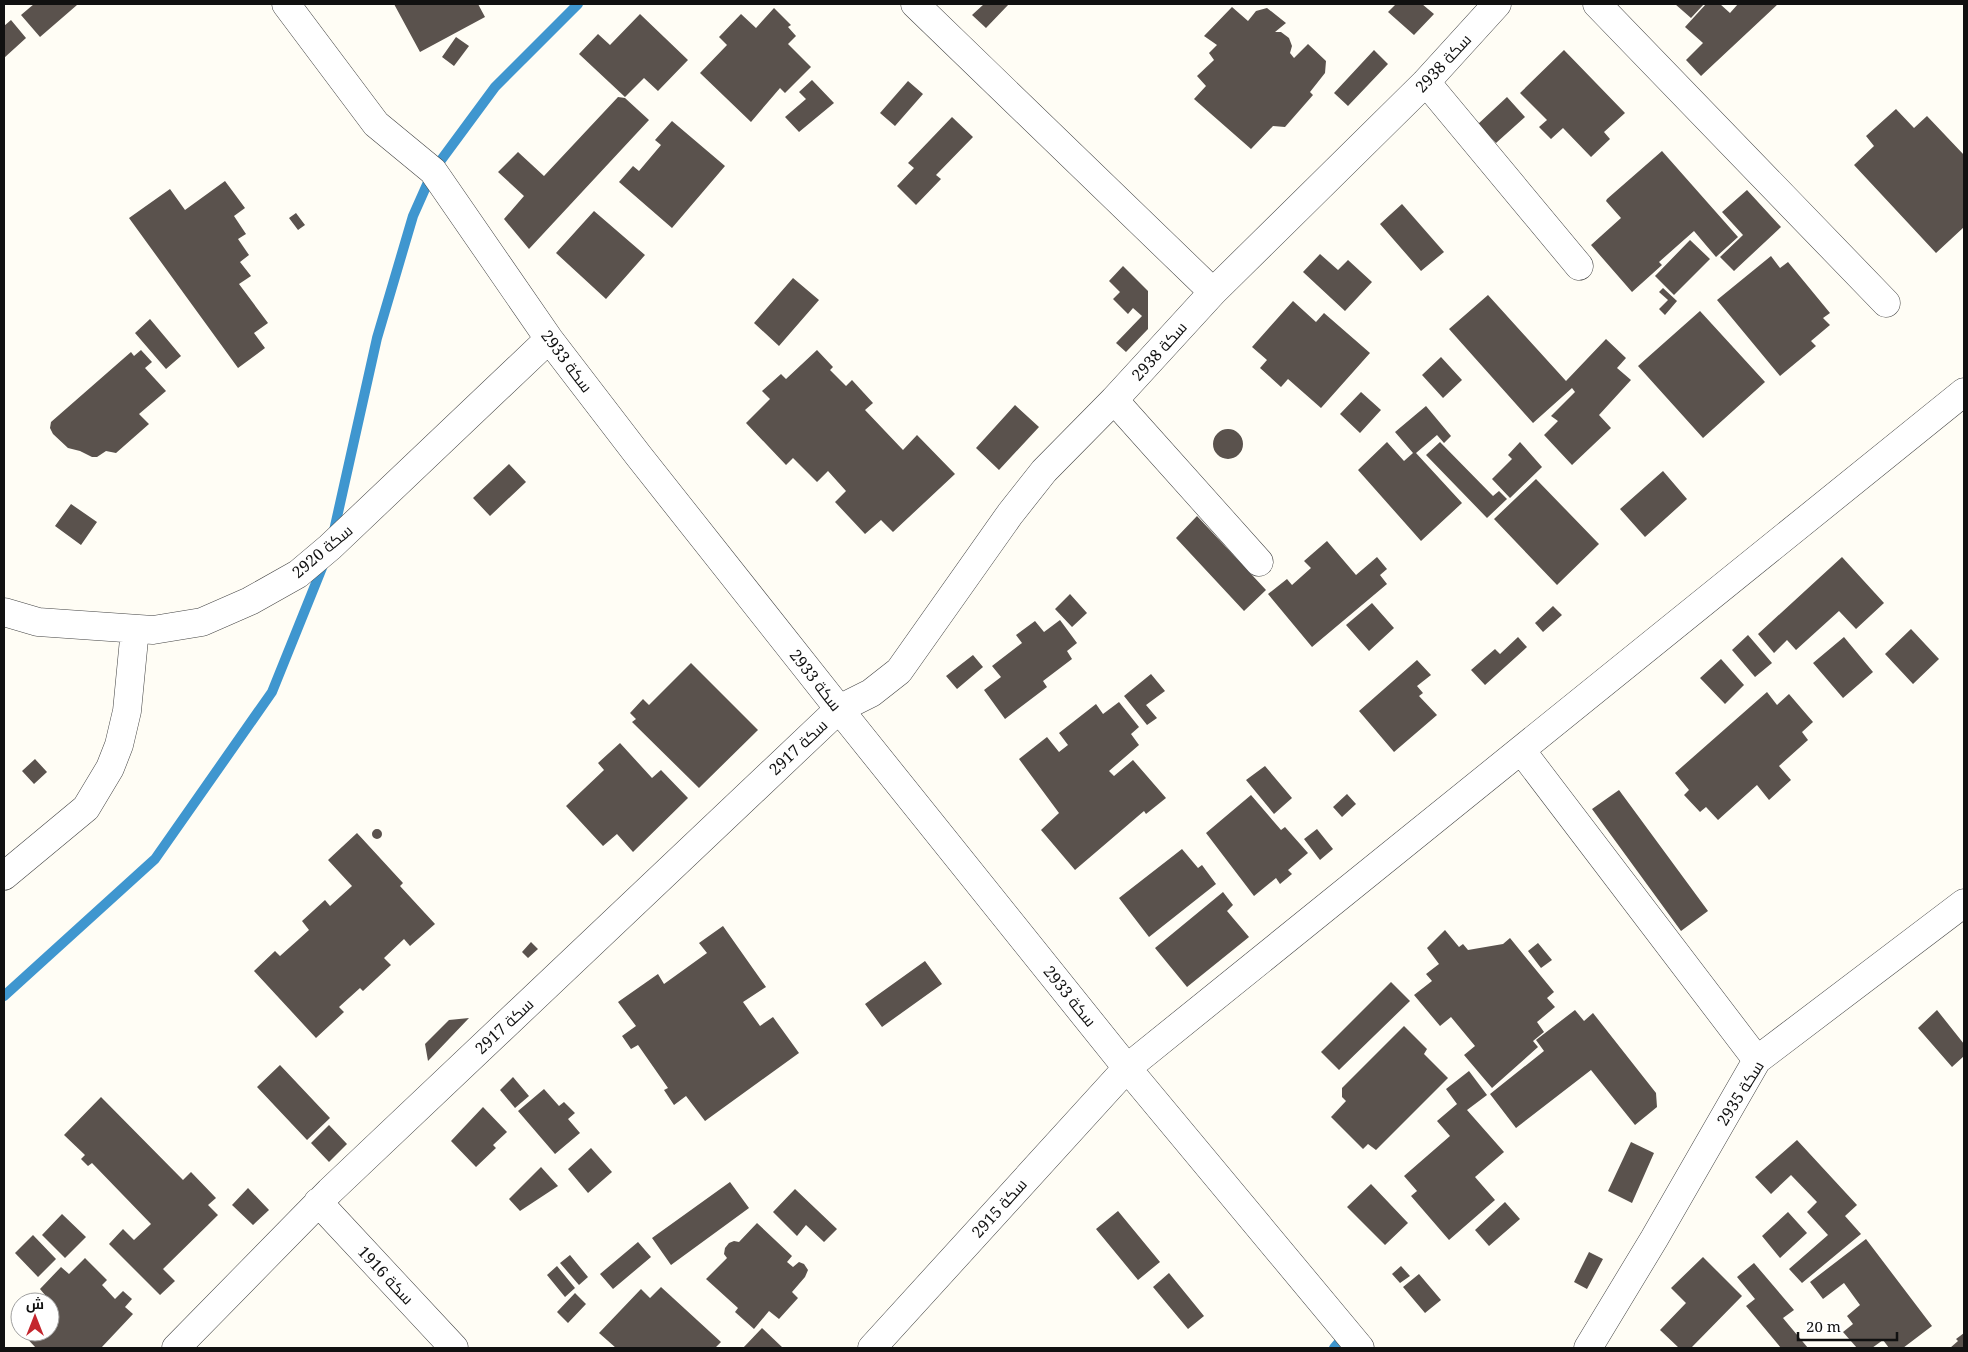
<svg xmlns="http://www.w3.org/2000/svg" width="1968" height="1352" font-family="'Noto Serif',Cairo,serif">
  <rect width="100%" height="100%" fill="#fffdf5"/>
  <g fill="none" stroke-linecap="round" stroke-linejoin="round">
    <path stroke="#3f96cf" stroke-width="10" d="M333 535 377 338 413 216 433 171 495 87 578 4
      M4 996 155 859 272 692 324 563
      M1334 1348 1346 1334"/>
  </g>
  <path fill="#5a524d" d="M34 4H75L77 5 40 37 21 15Z
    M394 4H478L485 17 420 52Z
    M984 4H1009L986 28 972 15Z
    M1396 4H1422L1434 14 1414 35 1388 12Z
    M1675 4H1704L1691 18Z
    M1706 4H1720L1730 13 1738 4H1778L1701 76 1686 60 1703 43 1685 27Z
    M1232 7 1248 21 1256 11 1267 8 1286 23 1275 32H1281L1289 38 1292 46 1290 53 1294 58 1308 44 1326 61 1325 73 1310 92 1313 95 1285 127 1273 126 1251 149 1194 99 1206 86 1197 76 1214 60 1209 53 1217 45 1204 36Z
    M774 8 791 25 788 27 796 36 788 44 811 67 785 93 780 88 751 122 700 73 727 45 719 37 741 14 756 28Z
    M640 14 688 60 658 91 644 78 625 97 579 54 598 34 610 45Z
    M11 20 26 38 4 58V26Z
    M456 37 469 46 454 66 442 57Z
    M1374 50 1388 64 1348 106 1334 93Z
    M1564 50 1625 113 1604 132 1610 139 1591 157 1563 128 1551 139 1539 127 1547 120 1520 93Z
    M812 80 834 103 799 132 785 117 806 99 799 92Z
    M908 81 923 94 895 126 880 113Z
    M618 97 625 98 649 120 529 249 504 219 524 196 498 172 518 152 544 176Z
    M1507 97 1525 117 1496 143 1478 124Z
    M1896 109 1914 128 1927 116 1964 155V227L1936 253 1854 165 1874 146 1866 136Z
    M952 117 973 137 936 175 941 179 916 205 897 186 914 168 908 163Z
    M672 121 725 166 672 228 619 182 633 166 639 171 661 145 655 140Z
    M1662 151 1738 237 1716 257 1694 231 1659 262 1662 265 1632 292 1591 245 1621 218 1606 201 1607 199Z
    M225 181 245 208 234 216 246 234 238 239 249 255 240 262 251 276 239 284 268 323 254 333 265 348 238 368 129 218 170 189 185 210Z
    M1747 190 1781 227 1734 271 1720 257 1743 235 1722 212Z
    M1402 204 1444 252 1421 271 1380 224Z
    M594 211 645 255 606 299 556 253Z
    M296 213 305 225 298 230 289 218Z
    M1690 240 1710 259 1674 295 1655 276Z
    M1320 254 1338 270 1348 260 1372 282 1345 311 1303 272Z
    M1771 256 1780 268 1788 262 1830 313 1823 318 1830 325 1811 341 1816 346 1780 376 1717 300Z
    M1123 266 1148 291V329L1126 352 1116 343 1142 316 1133 308 1128 314 1113 299 1120 292 1109 281Z
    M793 278 819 300 779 346 754 323Z
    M1663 288 1677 301 1665 315 1659 309 1668 300 1659 292Z
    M1488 295 1566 381 1606 339 1626 358 1617 368 1631 380 1599 415 1611 428 1572 465 1544 435 1558 421 1551 416 1575 392 1572 388 1533 423 1449 329Z
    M1293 301 1316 322 1324 313 1370 353 1321 408 1288 379 1281 387 1260 368 1267 360 1252 347Z
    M1700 311 1765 382 1703 438 1638 366Z
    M150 319 181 356 166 369 135 333Z
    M141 350 152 362 145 368 166 391 139 414 149 424 116 453 106 451 97 457H92L80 451 68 448 53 434 50 428 51 422 131 352 134 356Z
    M817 350 833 367 830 370 846 386 852 380 873 403 865 410 903 450 917 435 955 474 893 532 881 520 865 534 835 502 846 491 828 471 817 482 793 458 786 465 746 423 770 399 762 391 781 374 786 379Z
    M1441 357 1462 380 1443 398 1422 375Z
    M1361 392 1381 410 1360 433 1340 414Z
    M1015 405 1039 427 999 470 976 448Z
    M1426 406 1451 436 1444 443 1437 435 1416 453 1462 503 1421 541 1358 470 1387 442 1404 461 1413 453 1395 432Z
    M1213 444a15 15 0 1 1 30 0a15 15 0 1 1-30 0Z
    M1440 442 1493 496 1499 491 1507 499 1487 518 1426 455Z
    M1520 442 1542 467 1510 498 1492 479 1512 459 1508 455Z
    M509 464 526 482 490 516 473 498Z
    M1663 471 1687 499 1645 537 1620 509Z
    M1536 479 1599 544 1557 585 1494 519Z
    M71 504 97 522 81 545 55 526Z
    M1197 516 1266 590 1244 611 1176 538Z
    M1327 541 1356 575 1377 557 1387 569 1380 575 1387 584 1312 647 1268 594 1287 579 1292 585 1311 568 1304 561Z
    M1842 557 1884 603 1856 629 1839 611 1796 650 1787 640 1774 653 1758 634Z
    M1070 594 1087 613 1072 627 1055 609Z
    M1372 603 1394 628 1369 651 1346 625Z
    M1553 606 1562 615 1543 632 1535 623Z
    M1060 620 1077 643 1067 651 1072 659 1043 681 1047 687 1005 719 984 690 1001 677 992 666 1022 643 1016 635 1035 621 1044 632Z
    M1911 629 1939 659 1913 684 1885 654Z
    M1748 635 1772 663 1755 677 1732 650Z
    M1518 637 1527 647 1485 685 1471 670 1495 649 1500 654Z
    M1844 637 1873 672 1843 698 1813 663Z
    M973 655 983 667 957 689 946 676Z
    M1721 659 1744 685 1725 704 1700 678Z
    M1417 660 1431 675 1417 686 1423 693 1419 696 1437 715 1394 752 1359 711Z
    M691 663 758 730 699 788 632 722 636 719 630 713 643 699 649 705Z
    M1151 674 1165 691 1146 705 1157 718 1147 725 1124 696Z
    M1767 692 1777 705 1789 694 1813 722 1802 732 1808 740 1779 766 1791 780 1769 800 1757 785 1718 820 1706 807 1700 812 1684 795 1689 790 1675 773Z
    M1119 702 1139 727 1131 734 1139 745 1109 771 1114 776 1133 760 1166 798 1146 814 1144 811 1075 870 1041 830 1059 813 1019 759 1047 737 1059 752 1068 745 1059 733 1096 704 1103 714Z
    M620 743 652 778 661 770 688 798 633 852 617 834 603 846 566 806 604 770 598 763Z
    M35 759 47 772 34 784 22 771Z
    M1265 766 1292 798 1274 814 1246 780Z
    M1619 790 1708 911 1681 931 1592 809Z
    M1347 794 1356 804 1342 817 1333 807Z
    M1251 795 1281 830 1285 827 1308 853 1288 870 1292 874 1280 884 1276 878 1254 896 1206 833Z
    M1317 829 1333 849 1320 860 1304 839Z
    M372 834a5 5 0 1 1 10 0a5 5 0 1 1-10 0Z
    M357 833 403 883 400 886 435 924 410 946 404 939 384 958 391 965 363 991 360 988 339 1007 344 1012 316 1038 254 971 275 951 280 956 309 930 302 921 325 900 330 906 352 886 328 860Z
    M1182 849 1198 868 1202 865 1216 884 1149 937 1119 898Z
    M1223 892 1233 905 1227 911 1249 937 1187 987 1155 948Z
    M723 926 766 987 743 1002 760 1026 773 1017 799 1053 705 1121 686 1096 674 1105 664 1090 668 1088 638 1045 631 1049 622 1036 636 1026 618 1002 658 974 664 984 707 953 699 943Z
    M1445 930 1459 947 1463 944 1468 950 1503 944 1510 938 1554 992 1547 998 1555 1007 1537 1022 1544 1032 1533 1041 1538 1047 1492 1088 1464 1055 1475 1046 1451 1017 1440 1026 1414 995 1432 981 1426 974 1439 964 1427 948Z
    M531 942 538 949 528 958 522 952Z
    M1538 943 1552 960 1541 968 1528 951Z
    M925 961 942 984 882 1027 865 1004Z
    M1391 982 1410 1001 1339 1070 1321 1052Z
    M1575 1010 1584 1021 1593 1013 1656 1093 1657 1107 1635 1125 1591 1070 1516 1128 1490 1094 1544 1051 1536 1040Z
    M1937 1010 1964 1044V1056L1952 1067 1918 1028Z
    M469 1018 428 1061 425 1044 449 1020Z
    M1404 1026 1427 1049 1424 1054 1448 1078 1376 1150 1368 1144 1363 1149 1331 1117 1346 1101 1342 1097V1088Z
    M280 1065 330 1118 307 1140 257 1087Z
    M1469 1071 1487 1095 1467 1110 1504 1152 1475 1177 1495 1200 1449 1240 1411 1196 1417 1191 1404 1176 1450 1136 1437 1121 1457 1104 1446 1089Z
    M513 1077 529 1096 515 1108 500 1090Z
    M544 1089 559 1106 564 1102 575 1113 568 1119 580 1133 555 1154 518 1111Z
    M101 1097 183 1180 191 1172 216 1198 208 1205 218 1215 163 1269 175 1281 160 1295 109 1244 123 1229 134 1240 151 1224 92 1163 88 1166 81 1159 85 1155 64 1135Z
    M483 1107 507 1132 493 1145 496 1148 476 1167 451 1141Z
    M329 1125 347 1144 329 1162 311 1143Z
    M1797 1140 1857 1205 1845 1216 1861 1234 1802 1283 1789 1269 1828 1235 1807 1212 1817 1202 1791 1175 1771 1194 1755 1177Z
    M1631 1142 1654 1153 1632 1203 1608 1191Z
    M591 1148 612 1172 588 1193 568 1169Z
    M541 1167 558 1186 520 1211 509 1199Z
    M730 1182 749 1208 671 1265 652 1238Z
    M1371 1184 1408 1223 1385 1245 1347 1207Z
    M248 1188 269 1210 253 1225 232 1205Z
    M795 1189 837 1229 824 1242 806 1225 797 1236 773 1212Z
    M1505 1202 1520 1219 1489 1246 1475 1230Z
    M1118 1211 1160 1262 1138 1280 1096 1229Z
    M1788 1212 1807 1233 1780 1258 1762 1236Z
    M62 1214 86 1237 65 1258 42 1235Z
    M757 1223 792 1256 787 1262 793 1267 799 1262 804 1264 808 1270 805 1277 792 1292 798 1298 779 1319 769 1311 754 1329 735 1312 738 1308 706 1279 727 1258 724 1254 725 1248 729 1243 734 1241 739 1242Z
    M33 1235 56 1259 38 1277 15 1253Z
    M1866 1239 1932 1326 1903 1348H1889L1883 1340 1872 1348H1857L1843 1332 1853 1324 1847 1316 1860 1305 1844 1283 1823 1299 1810 1282Z
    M638 1242 651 1257 613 1289 600 1274Z
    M1589 1252 1603 1259 1587 1289 1574 1282Z
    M570 1255 588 1277 579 1285 560 1263Z
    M1703 1257 1742 1296 1691 1348H1679L1660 1330 1686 1303 1671 1288Z
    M85 1258 107 1280 102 1285 115 1299 123 1291 132 1299 125 1307 133 1314 101 1348H46L44 1347 36 1348 21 1332H50V1302H38L45 1295 40 1289 61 1267 69 1274Z
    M1754 1263 1794 1310 1783 1318 1808 1348H1781L1746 1306 1755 1299 1737 1277Z
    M557 1266 575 1288 565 1297 547 1275Z
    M1401 1266 1410 1276 1400 1283 1392 1274Z
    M1169 1273 1204 1316 1188 1329 1153 1287Z
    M1419 1274 1441 1300 1425 1313 1403 1287Z
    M661 1287 721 1342 715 1348H616L599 1333 641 1289 650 1298Z
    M575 1293 586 1304 568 1323 557 1312Z
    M762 1328 783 1348H743Z
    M1964 1333V1348H1950L1958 1341 1956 1339Z"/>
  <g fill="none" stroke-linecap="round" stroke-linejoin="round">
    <g stroke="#444" stroke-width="29">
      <path id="minor" d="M286 4 376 124 433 171 549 339 638 455 839 709 1127 1068 1360 1348
        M915 4 1213 292
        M1597 4 1886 303
        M1426 82 1579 266
        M1114 400 1259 562
        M4 612 38 622 153 630 202 622 250 601 298 574 330 547 549 339
        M1521 750 1757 1060
        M4 876 86 808 110 768 119 745 127 711 135 629
        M318 1202 454 1348
        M176 1348 330 1191 839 709 871 693 899 671 1010 514 1044 471 1114 400 1213 292 1426 82 1497 4
        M872 1348 1127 1068 1964 392
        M1588 1348 1654 1239 1757 1060 1964 903"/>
    </g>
    <use href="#minor" stroke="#fff" stroke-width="28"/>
  </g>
  <g text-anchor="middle" stroke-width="5" stroke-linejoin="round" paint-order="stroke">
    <g font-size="16" fill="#111" stroke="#fff">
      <text transform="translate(1443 63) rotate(-47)" y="6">سكة 2938</text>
      <text transform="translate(1159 351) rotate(-48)" y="6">سكة 2938</text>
      <text transform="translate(567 361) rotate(53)" y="6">سكة 2933</text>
      <text transform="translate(322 551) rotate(-40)" y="6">سكة 2920</text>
      <text transform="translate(816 680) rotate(52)" y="6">سكة 2933</text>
      <text transform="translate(798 747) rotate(-43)" y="6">سكة 2917</text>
      <text transform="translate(1070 996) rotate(51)" y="6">سكة 2933</text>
      <text transform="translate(504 1026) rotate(-43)" y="6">سكة 2917</text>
      <text transform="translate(1740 1093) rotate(-58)" y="6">سكة 2935</text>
      <text transform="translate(999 1208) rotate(-48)" y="6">سكة 2915</text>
      <text transform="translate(386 1275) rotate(47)" y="6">سكة 1916</text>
    </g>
  </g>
  <rect width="1968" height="1352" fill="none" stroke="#111111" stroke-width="10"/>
  <g transform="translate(35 1317)"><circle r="24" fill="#ffffff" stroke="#a0a0a0"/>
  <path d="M0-4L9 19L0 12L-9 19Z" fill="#c4262e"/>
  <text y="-8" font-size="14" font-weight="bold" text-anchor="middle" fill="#111111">ش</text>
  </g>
  <path d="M1798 1332v8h99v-8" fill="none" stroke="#111111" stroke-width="2.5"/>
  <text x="1806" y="1332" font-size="15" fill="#111111" stroke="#ffffff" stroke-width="4" paint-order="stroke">20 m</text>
</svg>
